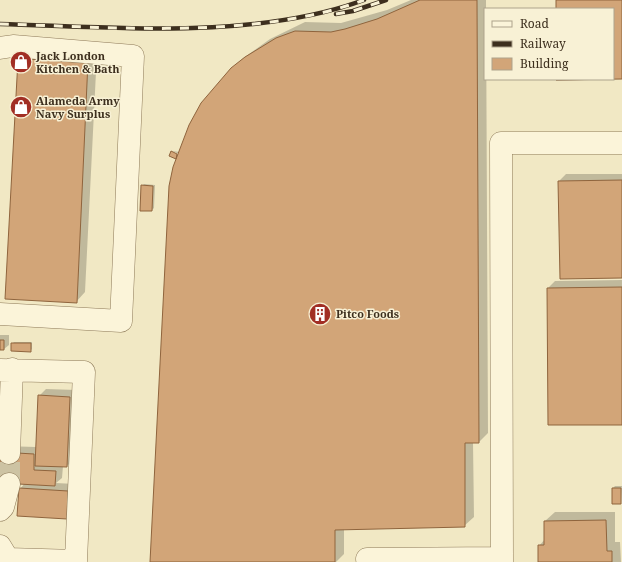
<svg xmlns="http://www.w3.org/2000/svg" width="622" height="562" font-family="'Noto Serif',serif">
  <rect width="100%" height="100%" fill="#f1e8c4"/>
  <path fill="#0003" d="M411 0H486L488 433 479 442H473L474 517 464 526 344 529V554L336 562H151L182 155 172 151 180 152 232 69 242 59 270 39 305 22 341 23 387 10Z
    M28 50 97 52 85 292 76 302 19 59Z
    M566 174H622V277L559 181Z
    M144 184 155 185 154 208 152 210 142 186Z
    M622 280V424L548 288 555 281Z
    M0 335H9V345L4 349H0Z
    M14 342H32V349L30 351 12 344Z
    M46 389 77 390 74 459 67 466H63L62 478 56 483 75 484 74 511 20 489 25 483 4 446 36 447 39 396Z
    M615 486H622L621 503H613V488Z
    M555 512H615V542H620L621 562H539V546L545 539V521Z"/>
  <path fill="#d2a578" stroke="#8f643d" d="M420 0H477L479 443H465V527L335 530V562H150L169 186 173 167 189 125 201 103 231 68 245 57 276 38 295 31 331 32 345 29 377 19Z
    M556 0H622V79L556 80 613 79V9H556Z
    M18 59 88 61 77 303 5 299Z
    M171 151 177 154 176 159 169 156Z
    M622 180V278L560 279 558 181Z
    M141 185 153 186 152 211H140Z
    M622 287V425H548L547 288Z
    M0 340H4V350H0Z
    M11 343H31V352L11 351Z
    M38 395 70 397 67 467 35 466Z
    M0 452 34 454V470L56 471 55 486 0 483Z
    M19 488 68 491 67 519 17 516Z
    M612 488H621V504H612Z
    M606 520 607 551H612V562H538V545H544V521Z"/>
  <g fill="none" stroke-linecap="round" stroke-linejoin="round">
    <path stroke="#cdc3a3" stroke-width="22" stroke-dasharray="22 11" stroke-linecap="butt" d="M9 484V453"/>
    <g stroke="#8e7a59" stroke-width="23">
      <path id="minor" d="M0 48 13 46 133 56 121 321 0 314
        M0 370 84 372 76 561 8 559 0 546
        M9 453 12 369
        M0 510 3 507 9 484
        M367 559 501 558
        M502 562 501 143H622"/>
    </g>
    <use href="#minor" stroke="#fbf4d9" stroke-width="22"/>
    <g stroke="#3d2f1e" stroke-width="4.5">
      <path id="rail" d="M336 14 353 11 386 0
        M0 24C114 27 256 40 364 0"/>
    </g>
    <use href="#rail" stroke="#f8f1d5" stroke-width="3" stroke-dasharray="9" stroke-linecap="butt"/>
  </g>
  <defs>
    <g id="shop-disc" transform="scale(1.15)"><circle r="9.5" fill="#a12e24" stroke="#f8f1d5"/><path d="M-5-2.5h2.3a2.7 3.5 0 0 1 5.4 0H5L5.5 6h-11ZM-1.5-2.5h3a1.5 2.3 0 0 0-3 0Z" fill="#fff"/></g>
    <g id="building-disc" transform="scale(1.15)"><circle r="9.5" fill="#a12e24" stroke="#f8f1d5"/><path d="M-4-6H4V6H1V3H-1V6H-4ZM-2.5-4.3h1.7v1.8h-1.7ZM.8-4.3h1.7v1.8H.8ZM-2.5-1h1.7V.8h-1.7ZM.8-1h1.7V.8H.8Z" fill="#fff"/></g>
  </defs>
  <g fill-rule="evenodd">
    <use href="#shop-disc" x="21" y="62"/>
    <use href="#shop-disc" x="21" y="107"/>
    <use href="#building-disc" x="320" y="314"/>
  </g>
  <g text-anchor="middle" stroke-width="3" stroke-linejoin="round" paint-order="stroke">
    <g font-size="11" font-weight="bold" fill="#3d2f1e" stroke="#f8f1d5" text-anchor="start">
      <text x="36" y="60">Jack London<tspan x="36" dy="13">Kitchen &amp; Bath</tspan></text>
      <text x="36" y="105">Alameda Army<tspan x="36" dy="13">Navy Surplus</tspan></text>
      <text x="336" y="318">Pitco Foods</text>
    </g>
  </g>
  <rect x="484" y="8" width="130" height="72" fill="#f8f1d5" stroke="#ada38c"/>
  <rect x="492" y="21" width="20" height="6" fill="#fbf4d9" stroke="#ada38c"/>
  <text x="520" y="28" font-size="12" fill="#3d2f1e">Road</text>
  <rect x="492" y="41" width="20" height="6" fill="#3d2f1e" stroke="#ada38c"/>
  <text x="520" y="48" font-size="12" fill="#3d2f1e">Railway</text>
  <rect x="492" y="58" width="20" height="12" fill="#d2a578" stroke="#ada38c"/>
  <text x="520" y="68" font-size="12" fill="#3d2f1e">Building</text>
</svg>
